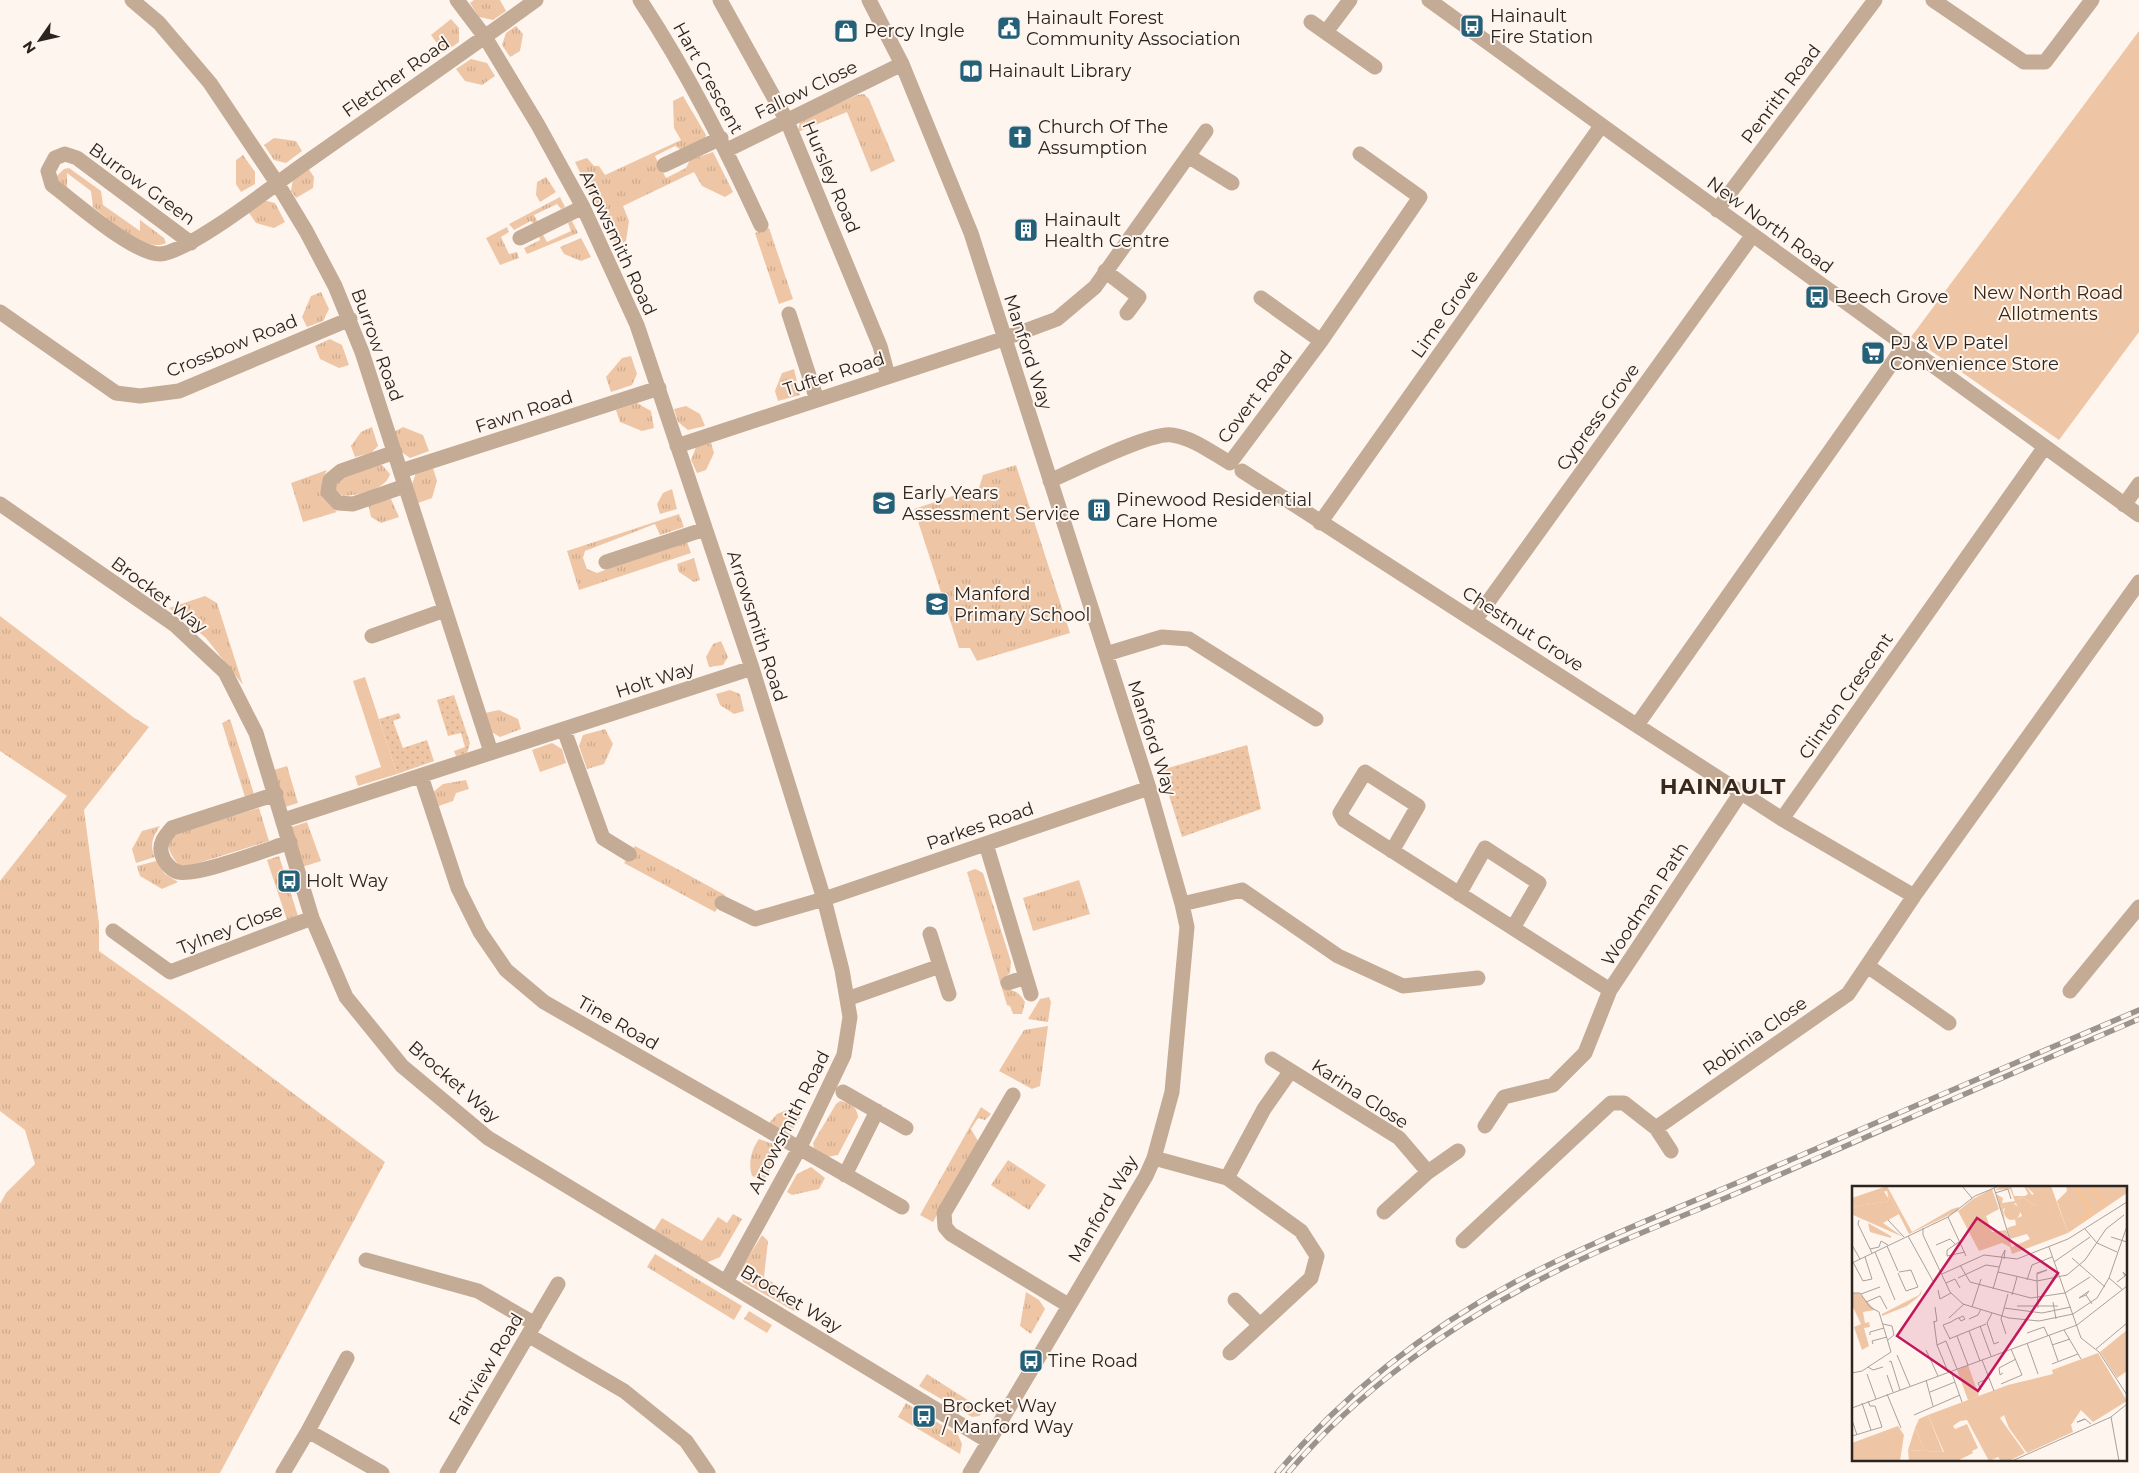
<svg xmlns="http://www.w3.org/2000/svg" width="2139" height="1473" font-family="Montserrat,sans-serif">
  <defs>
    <pattern id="grass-tufts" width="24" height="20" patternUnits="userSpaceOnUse" patternTransform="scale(1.25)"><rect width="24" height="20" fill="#eec6a5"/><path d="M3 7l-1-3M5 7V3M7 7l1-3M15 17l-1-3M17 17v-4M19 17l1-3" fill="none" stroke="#ccaa8e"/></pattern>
    <pattern id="park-dots" width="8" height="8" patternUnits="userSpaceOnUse" patternTransform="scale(1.25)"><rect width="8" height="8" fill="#eec6a5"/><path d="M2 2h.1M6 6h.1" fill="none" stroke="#ccaa8e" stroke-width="1.8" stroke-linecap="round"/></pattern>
  </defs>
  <rect width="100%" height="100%" fill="#fef5ef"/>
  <path fill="url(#grass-tufts)" d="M474 0H500L506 11 493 20 479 17 470 3Z
    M451 19 459 28V42L444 53 431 35Z
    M516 26 523 34 520 51 510 57 502 45 506 33Z
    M471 59 487 63 495 76 482 85 465 81 456 69Z
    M864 94 869 99 895 161 871 172 847 112 798 132 800 121 857 95Z
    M683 96 706 135 704 140 683 151 675 146 655 156 666 178 686 168 690 160 713 152 733 192 725 197 702 186 694 172 623 206 629 221 626 241 616 246 575 162 587 158 594 166H599L605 175 681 140 674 128 673 101Z
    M274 138 296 141 302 151 286 163 274 160 264 145Z
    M243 155 255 172V184L241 192 236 184V160Z
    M69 168 101 191 103 205 140 231V220L164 238 166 243C145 254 109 219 93 207L91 191 67 173V187L58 182 56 177 64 169Z
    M308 168 314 177 313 188 296 198 291 191 293 178Z
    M546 177 556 192 540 202 536 195 537 182Z
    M560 197 565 207 561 209 557 204 534 215 538 223 535 226 531 221 514 230 509 224Z
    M263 200 275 203 285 222 274 228 256 223 247 210Z
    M572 221 578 233 527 254 524 248 540 240 539 236 542 233 547 242 571 231 568 223Z
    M507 227 509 232 501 237 509 254 517 252 519 258 500 265 486 238Z
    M769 228 793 299 779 304 755 233Z
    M581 238 591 257 581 261 564 254 560 247Z
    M321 292 329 309 323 321 307 327 302 317 311 296Z
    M330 339 342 345 349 365 339 368 320 359 315 346Z
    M631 356 637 374 632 385 611 392 606 377 622 358Z
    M794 369 800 395 778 401 775 391 782 373Z
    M637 403 651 411 654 428 642 431 620 422 616 410Z
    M686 406 700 414 705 426 688 430 678 422 674 409Z
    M372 427 378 446 371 453 355 457 351 446 361 432Z
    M403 427 423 435 429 451 410 458 400 451 394 432Z
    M711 443 714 453 706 470 697 473 691 460 696 447Z
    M376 465H382L390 474C386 490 358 495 343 496L336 491 335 481Z
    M1016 465 1070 633 977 661 970 648H959L914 509 956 495 973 494 979 488 983 475Z
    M433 468 437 481 432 498 418 503 412 484 416 473Z
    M327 470C317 487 323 499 337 512L303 522 291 483Z
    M672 489 677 509 660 514 657 504 663 493Z
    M391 499 399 517 381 523 371 517 368 503Z
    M679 514 684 527 660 535 655 524 585 551 583 558 587 569 597 573 686 539 691 553 579 590 567 551Z
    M694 558 700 580 694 582 679 572 677 564Z
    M205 596 217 603 243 685 206 638 169 608Z
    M0 616 133 717 149 727 84 810 99 923V951L186 1013 385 1162 220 1473H0V1204L6 1193 35 1164 25 1130 0 1111V881L67 796 0 751Z
    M721 641 728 657 723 665 709 667 706 657 713 644Z
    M730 690 740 694 744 711 734 714 720 705 716 694Z
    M499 710 518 719 521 729 500 737 490 731 485 713Z
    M230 719 254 794 245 797 222 723Z
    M605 729 613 744 604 764 587 769 579 746 583 735Z
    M552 743 562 749 566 763 540 772 532 750Z
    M287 766 298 803 285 807 274 770Z
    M466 780 469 789 456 793 453 801 436 807 432 793 443 784Z
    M259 808 269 841 192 865H179C168 852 162 841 181 831Z
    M307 822 321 861 302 867 289 828Z
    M160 826C153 836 149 846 155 857L136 863 132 849 142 831Z
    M635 846 725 895 715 912 624 863Z
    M279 856 298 916 287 920 267 860Z
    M156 861 165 874 178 882 162 889 140 876 137 866Z
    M975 869 983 873 1011 962 1010 973 1002 979 1005 990C1015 989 1020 994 1025 1002L1022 1014H1013L1010 1006 1007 1005 967 872Z
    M1079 880 1090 914 1033 931 1023 898Z
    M1049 997 1051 1002 1048 1022 1028 1019 1040 999Z
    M1048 1026 1040 1086 1032 1089 999 1071 1024 1030Z
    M840 1101C850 1103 857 1106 858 1117L838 1155 827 1157 814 1148 813 1143 836 1104Z
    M794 1107 802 1112C794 1133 788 1137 769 1123L777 1114Z
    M981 1107 991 1114 985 1120 978 1118 971 1129 978 1141 933 1222 920 1215Z
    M759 1139 773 1144 775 1162 764 1180 752 1176C748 1163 751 1150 759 1139Z
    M1008 1160 1046 1185 1029 1210 991 1185Z
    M811 1167 825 1178 819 1189 792 1195 787 1192 797 1174Z
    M733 1214 742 1219 720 1257 706 1263 653 1232 662 1218 702 1241 718 1217 727 1223Z
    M762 1235 768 1241 764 1277 801 1300 794 1311 743 1282 740 1270Z
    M655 1254 742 1306 734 1320 647 1267Z
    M1026 1292 1039 1300 1045 1309 1031 1334 1020 1326Z
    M749 1311 772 1325 767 1333 744 1319Z
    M927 1374 985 1411 979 1416 972 1417 919 1386Z
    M906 1403 958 1435 962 1444 960 1454 898 1417Z"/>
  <path fill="url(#park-dots)" d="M454 695 470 743 467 753 456 756 454 751 465 747 461 733 448 736 437 700Z
    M399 713 401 718 393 721 403 748 427 740 434 761 397 774 379 719Z
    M1247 745 1261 809 1182 837 1161 770Z"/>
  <path fill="#eec6a5" d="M2139 31V332L2059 440 1911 337Z
    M365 677 397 774 358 786 355 776 381 767 353 681Z"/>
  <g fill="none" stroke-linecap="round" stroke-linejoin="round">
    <path stroke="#c4ab95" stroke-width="15" d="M132 0 159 23 210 83 277 183 306 231 335 286 362 352 491 752
      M457 0 485 37 538 125 583 207 637 325 752 668 824 899 842 970 850 1017 844 1055 799 1149 726 1282
      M640 0C687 71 725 147 761 225
      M720 0 787 121 880 346 888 376
      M869 0 902 64 971 233 1149 788 1182 904 1187 927 1172 1092 1154 1158 1146 1176 970 1473
      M1429 0 2139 515
      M1933 0 2024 62H2045L2092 0
      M1311 22 1375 67
      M1326 32 1350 0
      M727 150 902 64
      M1188 156 1232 183
      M664 165 721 138
      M1717 210 1875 0
      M520 238 583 207
      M191 243 77 158 65 154 55 158 48 171 52 185C75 202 133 254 160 254 187 253 269 189 294 171 375 114 456 58 536 0
      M1105 271 1139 297 1127 313
      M1261 298 1321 341
      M0 312 116 393 140 396 179 391 350 319
      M789 314 817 400
      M677 446 1003 339 1057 319 1095 287 1206 131
      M2044 448 1782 819 1914 896 2139 582
      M395 452 341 471 330 480 328 492 338 503 353 504 405 486
      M401 471 659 388
      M1242 471 1782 819
      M1050 481C1072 471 1152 431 1172 435 1193 438 1211 452 1230 463L1321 341 1420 197 1360 154
      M0 504 175 625 225 672 256 733 312 918 346 997 402 1066 488 1138 988 1441
      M2124 505 2139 484
      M1320 523 1601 126
      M606 562 705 529
      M1475 620 1752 236
      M372 636 445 610
      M1106 654 1162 637 1189 639 1316 719
      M1637 725 1904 346
      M564 730 603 838 629 854
      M421 776 458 888 480 932 506 970 544 1002 902 1207
      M276 794 172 828C165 836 158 844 162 855 164 862 171 870 178 872 196 877 268 849 290 842
      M284 820 752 668
      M986 844 1031 994
      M1392 851 1418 806 1365 772 1340 813 1344 820C1433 877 1522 933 1610 990L1742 791
      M1459 894 1485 848 1539 883 1513 928
      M722 903 755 919 824 899 1149 788
      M1182 904 1242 890 1338 956 1403 986 1478 978
      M113 931 170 972 312 918
      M930 934 949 994
      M1869 967 1949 1023
      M1008 983 1026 977
      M2070 991 2139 907
      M847 999 940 966
      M1272 1059 1399 1138 1428 1172
      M843 1092 906 1128
      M1013 1095 944 1213 945 1227 951 1234 1068 1305
      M1485 1126 1504 1097 1553 1085 1585 1053 1610 990
      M1656 1128 1848 994 1914 896
      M1154 1158 1227 1178 1301 1231 1317 1256 1311 1278 1230 1353
      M845 1175 877 1111
      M1227 1178 1264 1109 1290 1072
      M1384 1212 1428 1172 1458 1151
      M1463 1241 1611 1103H1624L1656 1128 1671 1151
      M366 1260 478 1291 535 1324
      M1235 1300 1260 1325
      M528 1335 624 1391 686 1441 708 1473
      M308 1431 382 1473
      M283 1473 308 1431 347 1358
      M447 1473 558 1284"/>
    <g stroke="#9b938d" stroke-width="5.5">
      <path id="rail" d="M1277 1473C1343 1395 1425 1330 1515 1282 1594 1240 1679 1208 1760 1173 1886 1118 2013 1064 2139 1010
        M1288 1473C1357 1392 1448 1326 1543 1278 1609 1244 1680 1218 1749 1188 1878 1131 2009 1075 2139 1019"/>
    </g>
    <use href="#rail" stroke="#fef5ef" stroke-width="4" stroke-dasharray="11" stroke-linecap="butt"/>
  </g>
  <defs>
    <g id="bus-square" transform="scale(1.25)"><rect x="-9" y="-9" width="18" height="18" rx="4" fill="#246178" stroke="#fef5ef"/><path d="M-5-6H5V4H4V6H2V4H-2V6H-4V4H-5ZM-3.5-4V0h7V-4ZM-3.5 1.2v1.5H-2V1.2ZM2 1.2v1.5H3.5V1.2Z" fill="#fff"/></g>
    <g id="civic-square" transform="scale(1.25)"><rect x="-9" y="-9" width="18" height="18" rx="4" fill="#246178" stroke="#fef5ef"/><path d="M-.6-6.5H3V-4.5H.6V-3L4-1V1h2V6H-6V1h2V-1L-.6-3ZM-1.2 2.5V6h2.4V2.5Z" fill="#fff"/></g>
    <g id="shop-square" transform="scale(1.25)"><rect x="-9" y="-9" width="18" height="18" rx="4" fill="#246178" stroke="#fef5ef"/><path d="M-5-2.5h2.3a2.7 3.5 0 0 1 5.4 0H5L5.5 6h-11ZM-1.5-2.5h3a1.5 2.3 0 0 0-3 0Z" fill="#fff"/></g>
    <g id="library-square" transform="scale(1.25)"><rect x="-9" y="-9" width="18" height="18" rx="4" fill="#246178" stroke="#fef5ef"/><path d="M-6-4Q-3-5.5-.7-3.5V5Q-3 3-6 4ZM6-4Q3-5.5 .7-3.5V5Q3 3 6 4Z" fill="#fff"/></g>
    <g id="church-square" transform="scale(1.25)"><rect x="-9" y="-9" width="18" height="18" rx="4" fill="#246178" stroke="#fef5ef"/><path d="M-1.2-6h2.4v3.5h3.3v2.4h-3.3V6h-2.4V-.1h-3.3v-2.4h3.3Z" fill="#fff"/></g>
    <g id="building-square" transform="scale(1.25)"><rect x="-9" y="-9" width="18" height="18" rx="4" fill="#246178" stroke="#fef5ef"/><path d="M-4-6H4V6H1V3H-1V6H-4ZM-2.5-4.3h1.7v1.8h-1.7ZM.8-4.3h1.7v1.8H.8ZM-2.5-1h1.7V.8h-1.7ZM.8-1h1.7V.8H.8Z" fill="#fff"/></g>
    <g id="supermarket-square" transform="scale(1.25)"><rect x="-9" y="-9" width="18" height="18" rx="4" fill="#246178" stroke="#fef5ef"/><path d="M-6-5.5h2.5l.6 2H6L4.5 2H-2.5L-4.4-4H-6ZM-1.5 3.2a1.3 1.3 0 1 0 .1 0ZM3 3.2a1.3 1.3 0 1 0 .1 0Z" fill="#fff"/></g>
    <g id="school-square" transform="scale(1.25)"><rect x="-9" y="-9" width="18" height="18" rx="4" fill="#246178" stroke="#fef5ef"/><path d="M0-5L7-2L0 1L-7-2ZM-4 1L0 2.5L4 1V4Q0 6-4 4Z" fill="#fff"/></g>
  </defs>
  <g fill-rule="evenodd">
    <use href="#bus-square" x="1472" y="26"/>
    <use href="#civic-square" x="1009" y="28"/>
    <use href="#shop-square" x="846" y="31"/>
    <use href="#library-square" x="971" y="71"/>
    <use href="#church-square" x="1020" y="137"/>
    <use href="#building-square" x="1026" y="230"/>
    <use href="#bus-square" x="1817" y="297"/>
    <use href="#supermarket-square" x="1873" y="353"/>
    <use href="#school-square" x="884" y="503"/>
    <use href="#building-square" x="1099" y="510"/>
    <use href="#school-square" x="937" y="604"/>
    <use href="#bus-square" x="289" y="881"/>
    <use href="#bus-square" x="1031" y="1361"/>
    <use href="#bus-square" x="924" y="1416"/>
  </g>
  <g text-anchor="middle" stroke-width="4" stroke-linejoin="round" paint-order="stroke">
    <g font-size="18" fill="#2c241e" stroke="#fef5ef" text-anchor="start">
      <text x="1490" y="22">Hainault<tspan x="1490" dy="21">Fire Station</tspan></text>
      <text x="1026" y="24">Hainault Forest<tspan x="1026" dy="21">Community Association</tspan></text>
      <text x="864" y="37">Percy Ingle</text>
      <text x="988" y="77">Hainault Library</text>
      <text x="1038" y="133">Church Of The<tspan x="1038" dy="21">Assumption</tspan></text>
      <text x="1044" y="226">Hainault<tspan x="1044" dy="21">Health Centre</tspan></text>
      <text x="1834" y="303">Beech Grove</text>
      <text x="1890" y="349">PJ &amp; VP Patel<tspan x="1890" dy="21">Convenience Store</tspan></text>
      <text x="902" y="499">Early Years<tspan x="902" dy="21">Assessment Service</tspan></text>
      <text x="1116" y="506">Pinewood Residential<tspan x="1116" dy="21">Care Home</tspan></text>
      <text x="954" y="600">Manford<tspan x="954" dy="21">Primary School</tspan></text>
      <text x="306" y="887">Holt Way</text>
      <text x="1048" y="1367">Tine Road</text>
      <text x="942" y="1412">Brocket Way<tspan x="942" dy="21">/ Manford Way</tspan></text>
    </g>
    <g font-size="18" fill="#2c241e" stroke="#fef5ef">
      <text transform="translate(396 77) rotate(-35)" y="6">Fletcher Road</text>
      <text transform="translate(708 78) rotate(61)" y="6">Hart Crescent</text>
      <text transform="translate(806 90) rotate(-26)" y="6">Fallow Close</text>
      <text transform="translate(1781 94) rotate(-53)" y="6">Penrith Road</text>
      <text transform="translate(831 177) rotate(67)" y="6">Hursley Road</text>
      <text transform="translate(142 184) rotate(36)" y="6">Burrow Green</text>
      <text transform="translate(1770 225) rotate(36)" y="6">New North Road</text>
      <text transform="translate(618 243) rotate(65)" y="6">Arrowsmith Road</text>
      <text transform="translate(1445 314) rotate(-55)" y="6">Lime Grove</text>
      <text transform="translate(377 345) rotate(70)" y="6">Burrow Road</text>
      <text transform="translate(232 346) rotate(-22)" y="6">Crossbow Road</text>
      <text transform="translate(1028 352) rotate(72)" y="6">Manford Way</text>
      <text transform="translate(834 374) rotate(-18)" y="6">Tufter Road</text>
      <text transform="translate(1255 397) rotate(-53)" y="6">Covert Road</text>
      <text transform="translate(524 412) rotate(-18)" y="6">Fawn Road</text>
      <text transform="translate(1598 417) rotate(-54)" y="6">Cypress Grove</text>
      <text transform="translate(159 595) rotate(37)" y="6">Brocket Way</text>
      <text transform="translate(757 626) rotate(72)" y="6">Arrowsmith Road</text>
      <text transform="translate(1523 629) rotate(33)" y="6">Chestnut Grove</text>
      <text transform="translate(655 680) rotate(-18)" y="6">Holt Way</text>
      <text transform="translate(1846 696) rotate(-55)" y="6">Clinton Crescent</text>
      <text transform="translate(1152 738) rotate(72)" y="6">Manford Way</text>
      <text transform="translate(980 826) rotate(-19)" y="6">Parkes Road</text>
      <text transform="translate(1645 904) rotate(-57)" y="6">Woodman Path</text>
      <text transform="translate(230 929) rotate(-21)" y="6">Tylney Close</text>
      <text transform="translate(618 1023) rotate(30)" y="6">Tine Road</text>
      <text transform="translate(1755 1036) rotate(-35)" y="6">Robinia Close</text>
      <text transform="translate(454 1082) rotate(41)" y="6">Brocket Way</text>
      <text transform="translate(1360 1094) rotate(33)" y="6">Karina Close</text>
      <text transform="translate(789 1122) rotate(-63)" y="6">Arrowsmith Road</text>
      <text transform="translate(1103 1209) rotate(-60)" y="6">Manford Way</text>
      <text transform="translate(791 1299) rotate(31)" y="6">Brocket Way</text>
      <text transform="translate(486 1369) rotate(-59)" y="6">Fairview Road</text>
    </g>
    <g font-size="18" fill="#3b240d" stroke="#fef5ef">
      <text x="2048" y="299">New North Road<tspan x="2048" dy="21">Allotments</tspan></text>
    </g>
    <g font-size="22" font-weight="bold" letter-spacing="1" fill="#38291c" stroke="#fef5ef">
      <text x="1723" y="794">HAINAULT</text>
    </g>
  </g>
  <g transform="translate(1852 1186)">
    <rect width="275" height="275" fill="#fef5ef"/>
    <path d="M174 0H199L216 47 160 68 158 61 150 57 127 65 106 25 121 13 140 3 147 23 134 30 140 46 154 44 160 61 178 53 175 48 158 53 155 42 164 39 163 33 170 30 163 15 170 11 184 20 188 14ZM35 5 47 28 31 37 51 51 1 29 0 21 37 15ZM0 107H7L23 124 11 126 13 137 17 136 18 141 12 142 17 160 10 164 2 141 9 138 0 119ZM63 242 73 265 56 264Z" fill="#eec6a5"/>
    <path d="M35 0 60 46 100 23 107 21 106 25 57 48 35 5 0 12ZM149 0H159L162 10H173L176 8 172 0H174L180 9 183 7 190 15 184 20 170 11 166 13 164 17 151 23 153 36 144 8 151 12 150 17 163 15 158 3 143 4ZM16 37 39 50V52L18 46ZM70 103 69 108 65 112 55 120 30 130V128L67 109Z" fill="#eec6a5"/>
    <path d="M31 4 38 15 0 21V12ZM275 144V185L265 192 248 166Z" fill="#eec6a5"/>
    <path d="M214 0H275V7L216 47 205 15 215 5ZM152 26a8 8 0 1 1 16 0a8 8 0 1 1-16 0ZM246 167 275 215 241 236 229 224 219 239 221 246 175 267 157 242 152 229 148 232 173 267 157 275H149L146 271 137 275 115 234 108 235 101 240 103 243 115 238 126 262 120 265 121 267 105 275H57L56 264 92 266 76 229 156 199 201 188 200 184ZM46 240 52 249 48 275H0V257Z" fill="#eec6a5"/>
    <path d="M116 179 127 210 116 214 105 184ZM173 201 181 204V214L193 215 191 226H182L180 215 169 213 168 206ZM107 218 114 232 92 239 87 227 95 224 99 232 102 231 99 222ZM137 218 144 230 137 235 144 231 151 243 144 247 139 239 143 249 136 252 130 240 137 236 129 239 123 227ZM154 228a8 8 0 1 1 16 0a8 8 0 1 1-16 0ZM86 227 91 240 98 237 101 244 89 249 78 230ZM76 229 91 266 73 265 63 242 67 233ZM190 243a8 8 0 1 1 16 0a8 8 0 1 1-16 0ZM168 253a8 8 0 1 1 16 0a8 8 0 1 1-16 0ZM18 253 27 255 25 268 15 267 6 271 7 275H0V271L7 270 4 261 5 268H0V260L12 256 15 266ZM140 260a7 7 0 1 1 14 0a7 7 0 1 1-14 0Z" fill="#eec6a5"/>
    <path fill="none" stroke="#fdc391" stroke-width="2.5" d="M223 0 238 24 230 36M240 0 252 21"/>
    <path fill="none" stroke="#aaa19b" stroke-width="1" d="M110 0 120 12M142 2 158 54M143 7 156 3 159 13M96 31 114 70M7 34 6 38 20 67M36 34 52 51M71 42V49L98 106 111 118 157 132 187 135 221 128 245 112 257 92 275 40M233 43 245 57 265 66M56 50 81 95M259 51 275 56M107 56 95 64V70L113 66M0 59 8 73M84 59 98 53 103 58M35 60 46 85M197 61 229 152 247 166 275 209M18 63 27 61 29 55 36 59M23 66 43 114M149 72 153 64 152 73M220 72 253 101M1 76 11 95 20 93 13 71M202 76 238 51M0 77 96 31 123 10 147 0M108 79 118 96 179 112 213 107 238 91M146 86 185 95 215 89 233 74 254 43 272 29M46 87 54 105 66 101 59 84 47 86M90 88 132 69 165 73 216 53 275 16M185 88 195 84 185 87V95L186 122M106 92 134 79 147 81M257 92 271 104M175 94 180 79 200 71M265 96 273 90 274 89 271 86 273 90M94 97 103 93 108 102M141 103 150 72M86 104 88 113 99 107M0 107H8L18 121 27 126 39 166 10 185 0 187M9 108 28 101M160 109 165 91M234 109 237 105 227 112 234 109 240 118M14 116 28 110 35 123M201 116 204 133M165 120H206M120 121 129 93M152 122 190 127 219 121M140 127 135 137 142 158 147 156M97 132 112 118M117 133 126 129 129 123M81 136 85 135 83 121M82 136 85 159M31 138 40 140 42 149 36 154M128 140 139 170M212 144 229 173M117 145 128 175M175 147 192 141 196 150M154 148 149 133 156 108M18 149V146L32 142M197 149 206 175M105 150 116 179M97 153 134 138M98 153 91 139 99 136 102 134 106 132H107L111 130 113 133 109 135 107 132M175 157 186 188M21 158 20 155 35 151M200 159 218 153M244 163 275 137M74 164 86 190M45 169 58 200M130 174 142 205M37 176 39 175 48 204M200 178 226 168M16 181 21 184 31 181M99 185 110 216M96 186 85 159 94 155 105 183M151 187 148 189 147 182 164 173M15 188 24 213M35 189 41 206M74 194 81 220M149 198 170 189 159 163M129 204 126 197 137 192M78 206 103 196M35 208 49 242M10 217 19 244M0 222 225 139 275 100M62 229 108 209M259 231 267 275M233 233 225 236H226L233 233 239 238M0 234 5 249M0 250 30 241 23 220H18L16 215M160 275 259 231 275 218"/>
    <path fill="#c2185b" fill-opacity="0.15" stroke="#c2185b" stroke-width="2.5" d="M125 32 206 87 126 205 45 150Z"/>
    <rect width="275" height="275" fill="none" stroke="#2c241e" stroke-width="2.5"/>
  </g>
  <g transform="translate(40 40) rotate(236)" stroke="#fef5ef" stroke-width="4" paint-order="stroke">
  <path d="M0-4L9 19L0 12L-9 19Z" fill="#2c241e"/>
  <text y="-8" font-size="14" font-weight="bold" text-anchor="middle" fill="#2c241e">N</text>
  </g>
</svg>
